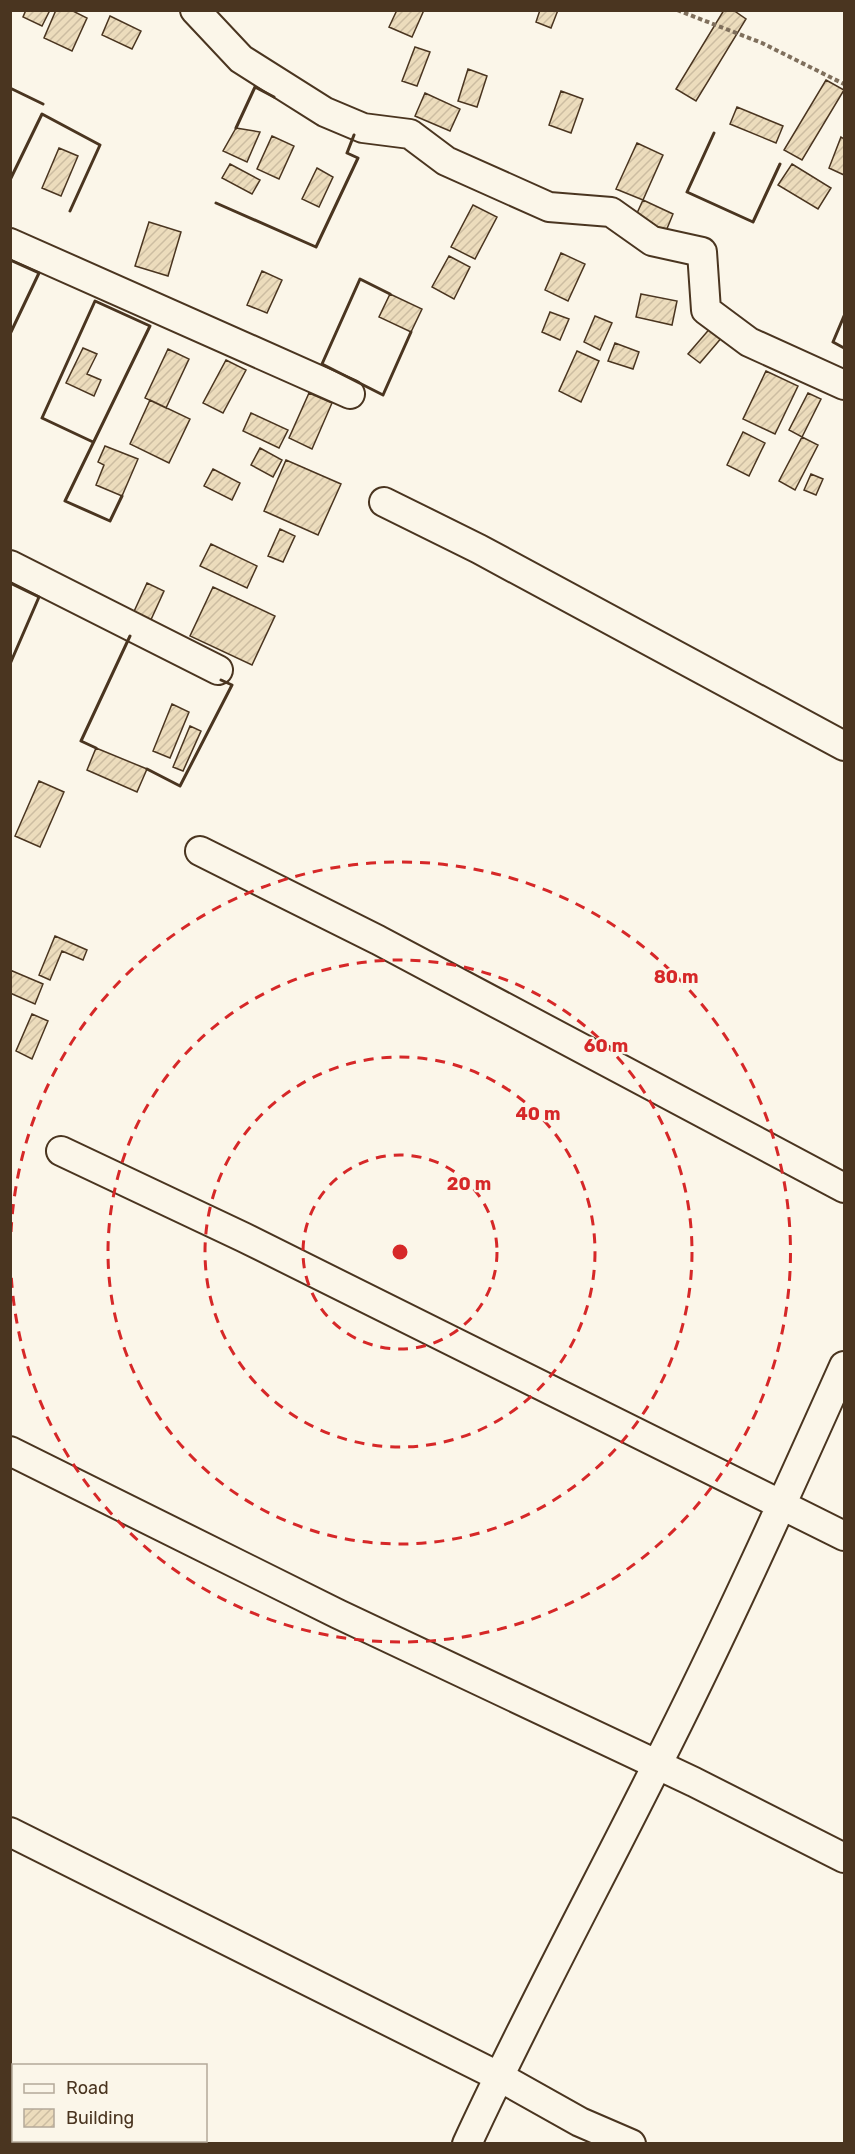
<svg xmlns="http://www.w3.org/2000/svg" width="855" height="2154" font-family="Rubik,sans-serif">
  <defs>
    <pattern id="building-hatch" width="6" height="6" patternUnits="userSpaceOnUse" patternTransform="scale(1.5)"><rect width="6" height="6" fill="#ecdcbc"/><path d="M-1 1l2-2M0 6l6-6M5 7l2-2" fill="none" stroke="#ccbda1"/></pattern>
  </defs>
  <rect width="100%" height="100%" fill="#fbf6e9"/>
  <path fill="url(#building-hatch)" stroke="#4a3520" stroke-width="1.5" d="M26 10H50L42 26 23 17Z
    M56 10H71L87 18 72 51 44 38Z
    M397 10H424L412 37 389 27Z
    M540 10H558L551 28 536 22Z
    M724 10H733L746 19 696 101 676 89Z
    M110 16 141 31 132 49 102 35Z
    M415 47 430 52 417 86 402 81Z
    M468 69 487 76 477 107 458 101Z
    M826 80 844 90 802 160 784 150Z
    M561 91 583 99 571 133 549 125Z
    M425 93 460 109 450 131 415 116Z
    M737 107 783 126 776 143 730 124Z
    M236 128 260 132 247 162 223 151Z
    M272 136 294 146 279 179 257 169Z
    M841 137 844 139V175L829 168Z
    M637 143 663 155 643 200 616 189Z
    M59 148 78 156 61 196 42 188Z
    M230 164 260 180 252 194 222 178Z
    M792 164 831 188 818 209 778 185Z
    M317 168 333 177 319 207 302 199Z
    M643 200 673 214 664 236 633 222Z
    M473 205 497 217 475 259 451 247Z
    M149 222 181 232 168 276 135 266Z
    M561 253 585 264 568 301 545 290Z
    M449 256 470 267 454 299 432 287Z
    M262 271 282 280 267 313 247 305Z
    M390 294 422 309 411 332 379 317Z
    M641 294 677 301 672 325 636 317Z
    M550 312 569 319 560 340 542 332Z
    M595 316 612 323 600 350 584 342Z
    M712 326 723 336 700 363 688 354Z
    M615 343 639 352 633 369 608 361Z
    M83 348 97 354 87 374 101 380 94 396 66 383Z
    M168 349 189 359 166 408 145 398Z
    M577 351 599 361 581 402 559 391Z
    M226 360 246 370 223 413 203 403Z
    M766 371 798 386 775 434 743 419Z
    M309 393 332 403 312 449 289 438Z
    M808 393 821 399 802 437 789 430Z
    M150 400 190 419 169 463 130 444Z
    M251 413 288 430 279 448 243 431Z
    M743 432 765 443 749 476 727 465Z
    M802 437 818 445 795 490 779 481Z
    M105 446 138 459 122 496 96 485 104 465 98 462Z
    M260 448 282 460 273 477 251 465Z
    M286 460 341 484 318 535 264 511Z
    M213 469 240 483 232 500 204 486Z
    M811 474 823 479 816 495 804 490Z
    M280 529 295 536 283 562 268 556Z
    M211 544 257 566 247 588 200 566Z
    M147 583 164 591 149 624 132 616Z
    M213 587 275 616 252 665 190 636Z
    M172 704 189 712 170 758 153 751Z
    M190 726 201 731 183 771 173 767Z
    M96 748 147 769 137 792 87 770Z
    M39 781 64 792 40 847 15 836Z
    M55 936 87 950 83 960 62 951 50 980 39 975Z
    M10 970 43 984 35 1004 10 993Z
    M32 1014 48 1021 32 1059 16 1051Z"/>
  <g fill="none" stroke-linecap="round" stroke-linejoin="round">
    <g stroke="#4a3520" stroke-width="32">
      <path id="street" d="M195 10 241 59 325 112 363 128 410 134 446 161 549 207 611 212 652 241 702 252 706 310 749 342 844 385
        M10 243 350 394
        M384 502 479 549 844 746
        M10 565 218 670
        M200 851 378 940 844 1188
        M61 1151 243 1237 844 1536
        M10 1451 338 1614 694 1782 844 1858
        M10 1832 498 2076 580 2122 631 2144
        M467 2144C526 2016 593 1893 656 1767 723 1635 784 1500 844 1366"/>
    </g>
    <path stroke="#7f6f5c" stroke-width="4" stroke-dasharray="4.5 3" stroke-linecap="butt" d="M677 10 762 43 844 84"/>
    <use href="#street" stroke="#fbf6e9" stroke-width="28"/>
    <path stroke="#4a3520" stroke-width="3" d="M10 88 43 104
      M236 128 255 87 274 97
      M714 133 687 192 753 222 780 164
      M10 180 42 114 100 145 70 211
      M216 203 316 247 358 158 347 153 354 135
      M10 260 39 273 10 334
      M390 294 360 279 322 364 383 395 411 332
      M844 316 833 342 844 348
      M93 442 42 418 95 301 150 326 65 501 110 521 122 496
      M10 583 39 597 10 664
      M96 748 81 741 130 636
      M147 769 180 786 232 685 221 680"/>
  </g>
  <g fill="none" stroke="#d62828" stroke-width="3" stroke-dasharray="10 8">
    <circle cx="400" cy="1252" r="97"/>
    <circle cx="400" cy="1252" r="195"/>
    <circle cx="400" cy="1252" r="292"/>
    <path d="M11 1232A390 390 0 1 1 11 1272"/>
  </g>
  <circle cx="400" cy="1252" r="9" fill="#d62828" stroke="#fbf6e9" stroke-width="3"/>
  <g font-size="18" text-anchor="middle" font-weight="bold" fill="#d62828" stroke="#fbf6e9" stroke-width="4.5" stroke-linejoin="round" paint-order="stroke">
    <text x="676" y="983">80 m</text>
    <text x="606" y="1052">60 m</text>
    <text x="538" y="1120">40 m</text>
    <text x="469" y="1190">20 m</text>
  </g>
  <rect width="855" height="2154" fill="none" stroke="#4a3520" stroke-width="24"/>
  <rect x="12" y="2064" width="195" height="78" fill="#fbf6e9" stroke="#b4a999" stroke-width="1.5"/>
  <rect x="24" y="2084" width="30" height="9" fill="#fbf6e9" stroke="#b4a999" stroke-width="1.5"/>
  <text x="66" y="2094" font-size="18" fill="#4a3520">Road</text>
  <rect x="24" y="2109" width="30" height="18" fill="url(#building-hatch)" stroke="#b4a999" stroke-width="1.5"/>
  <text x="66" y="2124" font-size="18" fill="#4a3520">Building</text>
</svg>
